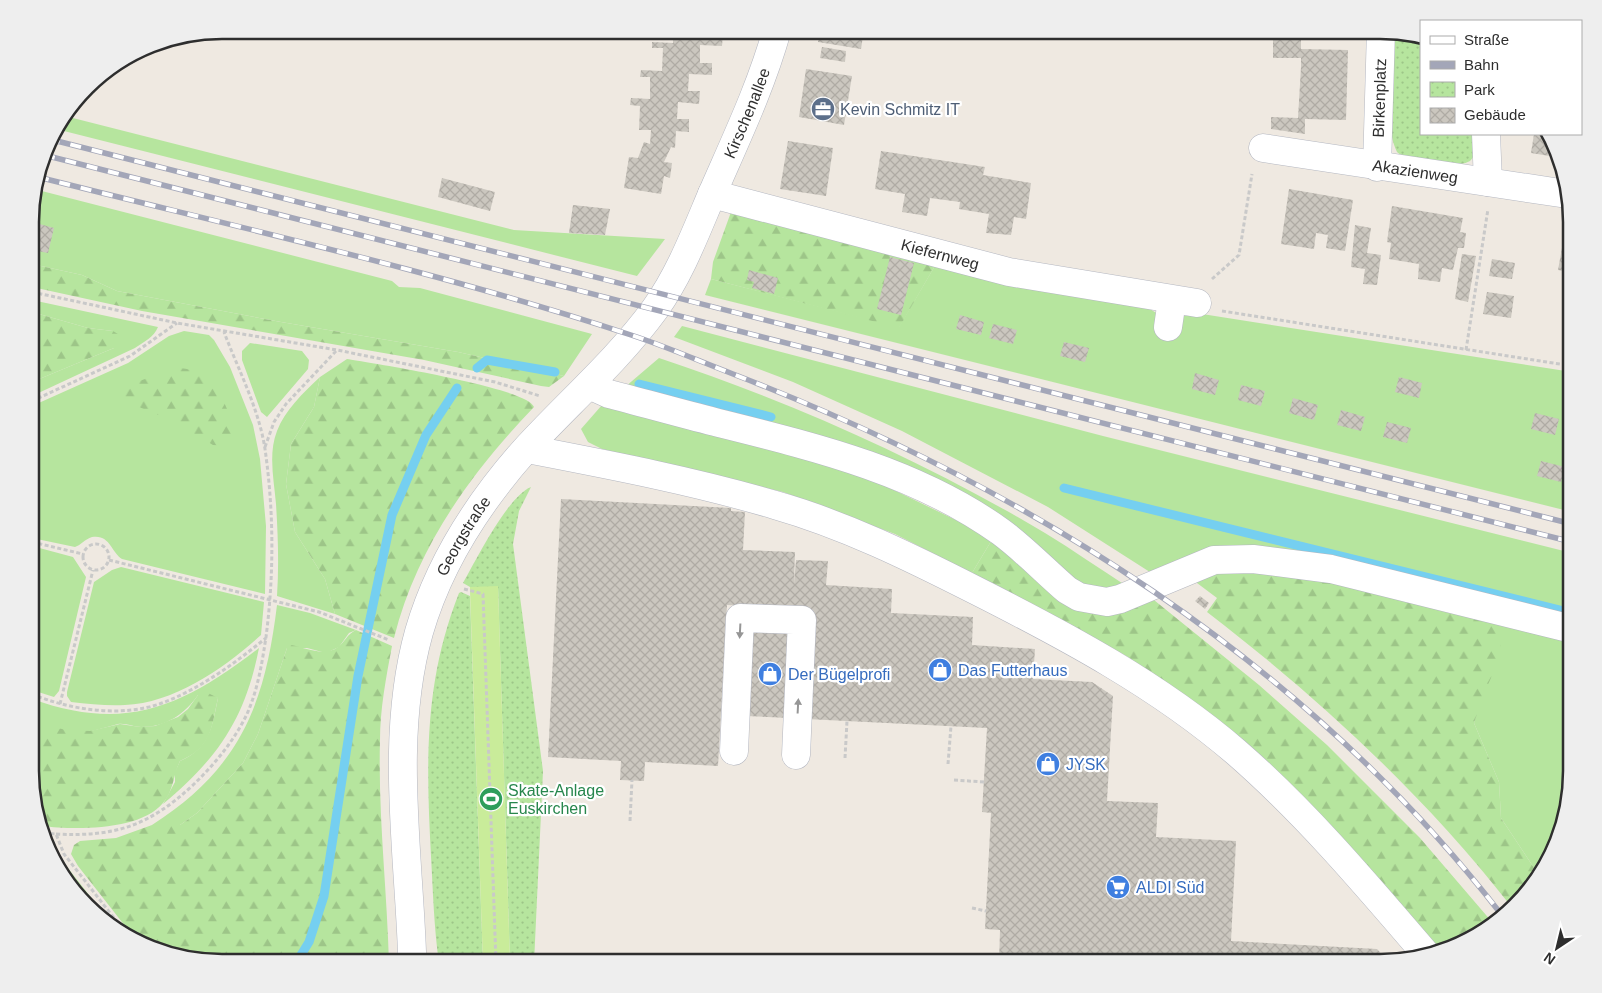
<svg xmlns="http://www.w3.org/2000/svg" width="1602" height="993" font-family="Arial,sans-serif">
  <defs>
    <pattern id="forest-firs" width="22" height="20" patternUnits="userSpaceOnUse" patternTransform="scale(1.25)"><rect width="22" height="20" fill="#b6e59e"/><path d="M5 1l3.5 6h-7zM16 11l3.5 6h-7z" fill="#9dc588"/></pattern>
    <pattern id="park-dots" width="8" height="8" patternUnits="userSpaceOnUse" patternTransform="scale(1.25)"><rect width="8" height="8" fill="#b6e59e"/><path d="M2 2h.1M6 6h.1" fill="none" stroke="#9dc588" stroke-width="1.8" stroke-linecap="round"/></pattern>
    <pattern id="building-cross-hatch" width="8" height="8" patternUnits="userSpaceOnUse" patternTransform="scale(1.25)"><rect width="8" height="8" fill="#cbc7bf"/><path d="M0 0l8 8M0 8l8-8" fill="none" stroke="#afaba4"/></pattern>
  </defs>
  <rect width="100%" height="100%" fill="#efe9e1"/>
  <path fill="#b6e59e" d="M65 116 514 230 665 239 637 276 56 129Z
    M34 189 392 281 399 287 420 288 592 334 564 376 458 352 281 322 117 291 82 275 32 264V197Z
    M936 264 1150 309C1173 325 1178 314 1202 314L1572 372V512L705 295 711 279 899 327Z
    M32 300 158 327C154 337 144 342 135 348L32 396V382L114 348 113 331 88 328 32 312Z
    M682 326 1103 436 1572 553V620L1153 574 1048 507 902 431 793 382 674 337Z
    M184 331 209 335 214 340 230 367 253 425 260 459 266 526 265 594 122 559C111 552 110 534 92 537 85 539 81 545 75 547L32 538V406L128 363 169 336Z
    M250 343 302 351 309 360 308 369 267 417 261 412 242 360V351Z
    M659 358C792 402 924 461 1045 533 1073 550 1100 569 1128 587L1086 590 999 520 625 387Z
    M320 377 314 407 291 444 286 484 295 532 325 579 335 614 277 596C279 566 278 535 276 504 274 480 268 454 277 431 285 410 303 393 320 377Z
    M602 405 836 462 993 538 972 573 895 534 783 492 602 449 588 442 581 429Z
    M32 546 73 557 86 577 59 691 54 697 32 690Z
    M121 567 264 602 261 635C226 667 175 703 125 705 108 706 89 704 71 702L67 696V692L94 582 112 570Z
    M277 605 310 613 356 630 349 633 339 647 326 653 307 648H287L258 734 243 763 197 813 180 825H152C240 769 265 704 277 605Z
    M1500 622 1572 639V783L1562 833 1540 877 1501 818 1499 782 1474 723Z
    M259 648C245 719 218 758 163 804L175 782V772L180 761C210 748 212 727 218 698L198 695C185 714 166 727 141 727 134 727 126 723 118 724 110 726 101 729 92 731 73 733 50 730 32 723V699C127 733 183 706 259 648Z
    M48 845 53 849 118 932 56 867Z"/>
  <path fill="url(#forest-firs)" d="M731 212 936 264 899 328 711 279 713 262Z
    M32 264 82 275 117 291 281 322 458 352 564 376 549 387 541 386 424 360 142 311 32 287Z
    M32 312 88 328 113 331 121 336V342L114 348 32 382Z
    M347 359C372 363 529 388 534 407 470 474 417 547 394 638L335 614 325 579 295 532 286 484 291 444 314 407 320 377Z
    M177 368C190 368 205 374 213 384 222 394 238 430 235 443L231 446 213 445 171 420 139 407 122 403 113 395 116 389Z
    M993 538 1059 594 1149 596 1259 685 1327 745 1420 838 1492 922 1476 937 1438 949 1197 708 1128 657 972 573Z
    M1209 571 1296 573 1500 622 1501 655 1483 696 1474 723 1499 782 1501 818 1540 877 1510 905C1423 794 1319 698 1207 612L1217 598 1189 577Z
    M356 630 392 646C386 678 380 709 380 741 378 815 387 889 389 963H222L172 956 136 940 78 866 71 854 74 845 80 841 116 838 152 825H180L197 813 243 763 258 734 287 648 291 645C306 648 325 657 338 647 345 642 347 634 356 630Z
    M206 692 218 698C211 729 212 747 180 761 173 775 174 790 163 803 140 831 74 830 42 826L32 796V723L67 730 90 731 120 724 140 727 155 726 178 717 188 709 198 695Z"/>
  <path fill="url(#park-dots)" d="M1394 32 1421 37V134H1476C1476 142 1477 153 1471 160 1461 170 1406 162 1397 152 1395 148 1393 142 1392 137Z
    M531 487 519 511 513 544 543 771 534 963H510L498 587H470L463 583C476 560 508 496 531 487Z
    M461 592 470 596 483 963H439C434 928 433 892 431 856 426 762 424 682 459 593Z"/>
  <path fill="#c9ec9a" d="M498 586 510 963H483L470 591V587Z"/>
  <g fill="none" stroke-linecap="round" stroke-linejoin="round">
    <path stroke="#75cff0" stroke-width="9" d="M477 368 487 360 555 372
      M639 384 771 417
      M1064 488 1572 613
      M296 963 309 942 324 896 358 676 392 515 426 435 457 388"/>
  </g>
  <path fill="url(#building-cross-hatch)" d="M673 30H711V33L723 34 722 46 700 45V63H712V75L689 74 688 91H700L699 104 678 102 677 119H689V132L676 131 675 148 671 147 664 162 672 163 670 178 664 176 661 194 624 188 629 157 638 158 644 142 650 144 651 130H639L640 106 630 105 631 98 650 99V77H640L641 70 662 71 663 48H652V42L673 43Z
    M820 30H864L861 49 818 42Z
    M1273 30H1301V49L1348 50 1346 120 1305 119V134L1271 129V117L1298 118 1301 67V58H1273Z
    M822 47 846 51 845 62 820 58Z
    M806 69 852 76 844 125 799 117Z
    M1534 134H1549L1556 157 1531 153Z
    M788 141 833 148 826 196 780 189Z
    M881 151 985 167 983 175 1031 183 1026 219 1014 217 1011 235 986 233 989 214 959 209 960 202 930 198 927 216 902 212 905 194 875 189Z
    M442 178 495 192 490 211 438 197Z
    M1289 189 1353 200 1345 251 1326 248 1328 235 1316 233 1314 249 1281 244Z
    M573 205 610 209 605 235 569 233Z
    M1392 206 1463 218 1460 232 1466 233 1464 248H1458L1453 270 1442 268 1440 282 1418 279 1419 264 1389 259 1391 243 1387 242Z
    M36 223 54 228 48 253 32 250Z
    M1355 225 1371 228 1367 253 1381 255 1377 285 1363 284 1365 269 1351 267Z
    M1564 237 1572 239V272L1558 270Z
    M1462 254 1476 256 1468 302 1455 299Z
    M890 257 914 263 901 315 877 309Z
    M1492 259 1515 263 1512 279 1489 276Z
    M749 270 778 278 774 294 752 288 754 282 747 280Z
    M1487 292 1514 296 1511 318 1483 314Z
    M960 315 984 322 981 335 956 329Z
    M993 324 1017 330 1013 344 989 338Z
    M1064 342 1089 348 1085 362 1060 356Z
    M1195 373 1219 380 1215 395 1192 389Z
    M1399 377 1422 383 1419 398 1395 392Z
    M1241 385 1265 391 1261 406 1238 400Z
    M1293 398 1318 405 1314 420 1289 413Z
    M1341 410 1365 417 1361 431 1337 425Z
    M1535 413 1559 419 1555 435 1531 429Z
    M1566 421 1572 422V439L1562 436Z
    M1387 422 1411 428 1407 443 1383 437Z
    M1541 461 1565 467 1561 482 1537 476Z
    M1571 466H1572V485L1567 483Z
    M561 499 731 508V511L745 512 743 550 795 552 794 584 796 560 828 561 826 585 892 589 891 613 973 617 972 645 1035 649 1033 679 1092 682 1113 696 1107 801 1158 803 1156 837 1236 841 1231 941 1377 949 1390 963H999L1000 930 985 929 991 813 982 812 987 728 806 719 791 608 727 605 718 766 645 762 644 781 620 780 621 761 548 757Z
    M1200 596 1209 603 1205 609 1195 601Z
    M750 631 794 633 789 718 746 716Z"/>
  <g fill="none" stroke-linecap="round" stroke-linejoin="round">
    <g stroke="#b4b7c1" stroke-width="29">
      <g id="minor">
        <path d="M1486 134 1488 182"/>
        <path id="s1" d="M1263 148 1567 194"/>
        <path id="s2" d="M1377 167 1381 30"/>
        <path id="s3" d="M712 194 1009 272 1197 303"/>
        <path d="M1168 327 1172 300"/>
        <path d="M589 385 609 394C644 403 679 413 715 422 815 447 916 471 1001 532 1024 549 1045 571 1067 590L1079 597 1107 602 1120 599 1214 560 1253 559 1331 569 1572 629"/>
        <path d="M527 449C610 465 694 481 775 505 845 525 910 557 975 590 1066 636 1158 685 1236 752 1305 812 1365 883 1425 953"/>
        <path d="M734 751 740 618 802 620 796 755"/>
        <path id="s4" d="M410 963 412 952C408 847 390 735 419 632 439 563 478 503 525 450 568 403 617 361 655 309 680 274 695 234 712 194 736 139 761 87 777 30"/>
      </g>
    </g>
    <path stroke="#c9c9c9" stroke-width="3" stroke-dasharray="4 2.5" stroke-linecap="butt" d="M1212 279 1239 255 1252 174
      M32 292 177 323 337 350 495 382 540 396
      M1222 311 1572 366
      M1466 350 1488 209
      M32 401 130 356 177 323
      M265 447 274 422 286 404 337 350
      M32 542 83 554
      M83 557a13 13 0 1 1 26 0a13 13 0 1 1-26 0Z
      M109 560 319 612 389 640
      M464 589 483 594 496 963
      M32 694C70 710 122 718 162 703 200 689 235 663 266 638
      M60 704 93 570
      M845 758 847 721
      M948 764 951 726
      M954 780 984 782
      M630 821 632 780
      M44 833 56 834 64 854 128 936
      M56 834C115 837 149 826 193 785 214 765 234 741 247 714 258 689 262 663 266 637 274 575 274 512 265 449 259 409 238 369 224 332
      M972 908 986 911"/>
    <use href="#minor" stroke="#fff" stroke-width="28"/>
    <g stroke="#a3a6b8" stroke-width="5.5">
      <path id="rail" d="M49 139 1572 524
        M44 155 1572 542
        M38 177C236 227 437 271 631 335 665 346 699 361 733 374 1027 487 1306 662 1501 914"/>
    </g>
    <use href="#rail" stroke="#fff" stroke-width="4" stroke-dasharray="11" stroke-linecap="butt"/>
  </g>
  <defs><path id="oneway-solid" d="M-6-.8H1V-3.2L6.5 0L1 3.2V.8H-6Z" transform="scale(1.25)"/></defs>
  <g fill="#969696">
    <use href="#oneway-solid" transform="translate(740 631) rotate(93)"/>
    <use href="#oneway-solid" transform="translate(798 706) rotate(-87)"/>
  </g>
  <defs>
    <g id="office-disc" transform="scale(1.25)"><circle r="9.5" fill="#5c6f8a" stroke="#fff"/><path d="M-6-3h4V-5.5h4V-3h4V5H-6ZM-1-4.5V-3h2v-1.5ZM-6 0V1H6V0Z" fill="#fff"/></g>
    <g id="shop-disc" transform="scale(1.25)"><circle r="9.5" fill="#3f7fe0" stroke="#fff"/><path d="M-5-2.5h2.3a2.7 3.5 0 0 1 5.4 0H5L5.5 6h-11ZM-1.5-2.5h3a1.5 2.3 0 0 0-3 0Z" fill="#fff"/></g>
    <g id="stadium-disc" transform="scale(1.25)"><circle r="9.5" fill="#2e9e5b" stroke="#fff"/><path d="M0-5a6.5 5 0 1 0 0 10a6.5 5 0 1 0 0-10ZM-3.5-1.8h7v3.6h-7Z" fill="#fff"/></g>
    <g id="supermarket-disc" transform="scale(1.25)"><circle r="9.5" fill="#3f7fe0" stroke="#fff"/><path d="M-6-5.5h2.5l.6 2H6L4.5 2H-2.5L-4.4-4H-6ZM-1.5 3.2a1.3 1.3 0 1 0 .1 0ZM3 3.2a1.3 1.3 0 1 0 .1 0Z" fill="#fff"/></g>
  </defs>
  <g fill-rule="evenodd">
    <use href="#office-disc" x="823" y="109"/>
    <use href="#shop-disc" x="940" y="670"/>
    <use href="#shop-disc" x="770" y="674"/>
    <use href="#shop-disc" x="1048" y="764"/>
    <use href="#stadium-disc" x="491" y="799"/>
    <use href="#supermarket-disc" x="1118" y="887"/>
  </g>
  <g text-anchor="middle" stroke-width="4.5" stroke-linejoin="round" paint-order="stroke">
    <g font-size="16" fill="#2e2e2e" stroke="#fff">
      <text dy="6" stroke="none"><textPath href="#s2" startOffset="69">Birkenplatz</textPath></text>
      <text dy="6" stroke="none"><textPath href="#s4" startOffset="954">Kirschenallee</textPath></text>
      <text dy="6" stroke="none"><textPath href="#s1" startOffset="154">Akazienweg</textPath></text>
      <text dy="6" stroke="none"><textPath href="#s3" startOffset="236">Kiefernweg</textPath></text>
      <text dy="6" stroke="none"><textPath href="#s4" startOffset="439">Georgstraße</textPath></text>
    </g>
    <g font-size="16" fill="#4e5e75" stroke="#fff" text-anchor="start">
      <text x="840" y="115">Kevin Schmitz IT</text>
    </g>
    <g font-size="16" fill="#366cbe" stroke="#fff" text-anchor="start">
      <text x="958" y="676">Das Futterhaus</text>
      <text x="788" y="680">Der Bügelprofi</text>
      <text x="1066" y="770">JYSK</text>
      <text x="1136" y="893">ALDI Süd</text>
    </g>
    <g font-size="16" fill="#27864d" stroke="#fff" text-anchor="start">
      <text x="508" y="796">Skate-Anlage<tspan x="508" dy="18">Euskirchen</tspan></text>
    </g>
  </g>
  <path d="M0 0H1602V993H0ZM222 39H1380A183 183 0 0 1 1563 222V771A183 183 0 0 1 1380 954H222A183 183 0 0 1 39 771V222A183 183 0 0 1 222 39Z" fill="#eee" fill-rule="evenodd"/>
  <path fill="none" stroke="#2e2e2e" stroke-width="2.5" d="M222 39H1380A183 183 0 0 1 1563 222V771A183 183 0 0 1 1380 954H222A183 183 0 0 1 39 771V222A183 183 0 0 1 222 39Z"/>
  <rect x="1420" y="20" width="162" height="115" fill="#ffffff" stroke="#ababab"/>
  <rect x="1430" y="36" width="25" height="8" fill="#ffffff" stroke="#ababab"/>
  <text x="1464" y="45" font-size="15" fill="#2e2e2e">Straße</text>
  <rect x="1430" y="61" width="25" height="8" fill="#a3a6b8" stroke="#ababab"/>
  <text x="1464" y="70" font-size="15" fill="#2e2e2e">Bahn</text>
  <rect x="1430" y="82" width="25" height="15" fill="url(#park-dots)" stroke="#ababab"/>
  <text x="1464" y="95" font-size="15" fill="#2e2e2e">Park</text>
  <rect x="1430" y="108" width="25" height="15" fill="url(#building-cross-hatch)" stroke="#ababab"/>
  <text x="1464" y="120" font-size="15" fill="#2e2e2e">Gebäude</text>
  <g transform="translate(1557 948) rotate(215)" stroke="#ffffff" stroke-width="4" paint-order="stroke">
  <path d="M0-4L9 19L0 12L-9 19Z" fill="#2e2e2e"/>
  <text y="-8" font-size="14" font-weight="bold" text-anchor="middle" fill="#2e2e2e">N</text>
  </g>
</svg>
